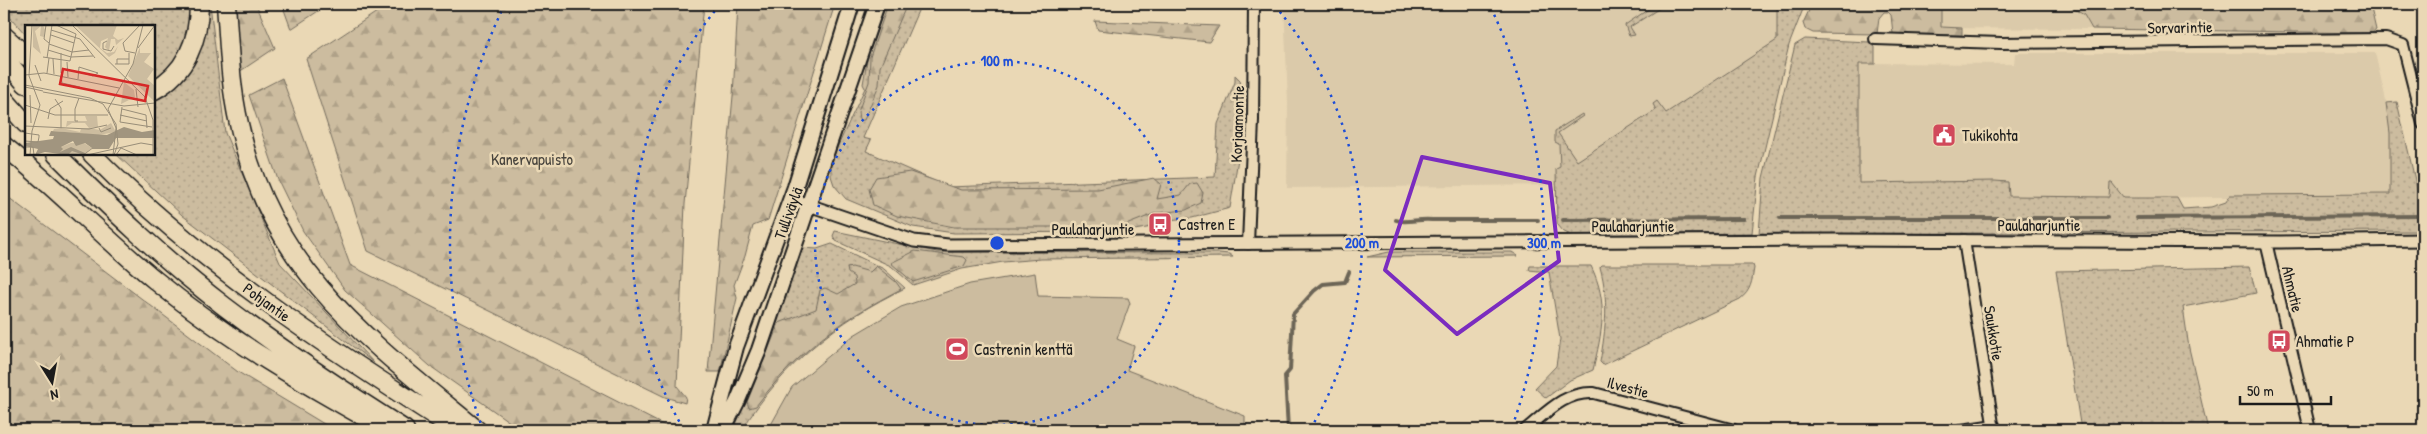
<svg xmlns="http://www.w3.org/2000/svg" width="2427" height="434" font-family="'Patrick Hand',sans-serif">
  <defs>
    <pattern id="grass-dots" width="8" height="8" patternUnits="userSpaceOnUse" patternTransform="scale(1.25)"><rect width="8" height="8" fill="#ccbc9f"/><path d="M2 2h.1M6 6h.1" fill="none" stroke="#afa188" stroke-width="1.8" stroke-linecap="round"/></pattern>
    <pattern id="forest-firs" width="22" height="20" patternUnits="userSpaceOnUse" patternTransform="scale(1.25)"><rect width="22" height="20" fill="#ccbc9f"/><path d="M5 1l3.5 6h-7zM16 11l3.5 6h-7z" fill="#afa188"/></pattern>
  </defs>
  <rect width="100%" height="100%" fill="#ead8b5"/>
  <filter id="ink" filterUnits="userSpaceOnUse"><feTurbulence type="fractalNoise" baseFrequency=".02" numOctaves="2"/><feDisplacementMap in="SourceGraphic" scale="10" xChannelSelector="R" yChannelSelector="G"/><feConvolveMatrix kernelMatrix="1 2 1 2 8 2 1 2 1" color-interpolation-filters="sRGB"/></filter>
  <g filter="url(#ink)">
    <path fill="#dbcaaa" d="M1284 4H1785V37L1556 185 1287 188 1288 103Z
      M1941 4H2066L2084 15 2092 29 1941 28Z
      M2015 53H2375L2408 195 2124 198 2006 196 1858 184V63L2014 64Z"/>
    <path fill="url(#grass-dots)" stroke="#746c5e" d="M4 4H192C188 32 184 66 154 77V26H26V35L4 10Z
      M206 4H210L225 133 280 263 374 363 182 215 116 154H154V101L165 96 180 81Z
      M886 4H921L863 138 871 140 866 151 948 187 1215 177 1218 124 1235 82V75L1240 80 1241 86 1238 159 1230 208 1192 218 1152 221V227L1123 232 954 233 913 227 846 199 834 185 831 176V165L836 150 865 88 863 84 868 55Z
      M1656 4H1666L1630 27 1635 35 1629 36 1625 25Z
      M1777 4H1805L1789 45 1758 177 1752 233 1571 235 1562 231 1557 225 1556 169 1560 167 1559 144 1555 142V131L1582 114 1583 116 1558 133 1577 161 1656 110 1653 104 1657 101 1666 113 1777 40Z
      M1805 39 1869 42 1875 47V64H1859V183L1995 181 2008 182 2009 196 2109 197 2110 183H2112L2124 198H2177L2183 209 2211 207 2226 202 2230 195 2390 194V133L2386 103 2397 102 2423 215V231L1759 234 1763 178 1795 45Z
      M835 231 937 252 1219 253 1229 254 1233 257 1041 259 1003 262 962 269 913 285 891 266 836 241 833 236Z
      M832 244 884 269 905 288C838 320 781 366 742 430H734L803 248 817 249Z
      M1389 252H1512L1518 256 1367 257Z
      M1602 265H1753L1754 268C1752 281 1751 291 1740 299L1603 365 1600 362C1606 328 1609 300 1600 267Z
      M1530 266H1591C1609 303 1602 332 1593 370L1570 380 1546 398 1535 388 1556 366 1560 339 1549 272 1529 270Z
      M2249 267 2256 293 2183 307 2189 348 2208 430H2081L2056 271Z"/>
    <path fill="url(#forest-firs)" stroke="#746c5e" d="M235 4H256L275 48 239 72Z
      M282 4H329L291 29Z
      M389 4H704L685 204 677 386 686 397 685 403 665 397 368 251 306 59Z
      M738 4H835L768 220 753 226 745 256 734 285 737 298 720 372H708L733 96Z
      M888 4H907L880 67 879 85 864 120H859L858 112 869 82 870 57Z
      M1812 4H1941V27L1962 28V35L1893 34 1891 15 1888 12H1884L1879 18 1877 34 1813 33 1805 29 1803 23Z
      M2066 4H2370L2376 30 2372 33 2092 29 2084 15Z
      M1095 21 1219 26 1209 42 1098 30Z
      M282 78 350 265 673 430H521L430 366 345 290 303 231 278 180 249 95Z
      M910 172 961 190 1098 189 1154 178 1161 184 1157 199 1181 195 1190 184 1197 183 1203 193 1201 203 1186 210 1156 213 1121 227H954L897 216 873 205 869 189 876 177Z
      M4 194 238 372 334 430H4Z
      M915 251 964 257 967 260 964 266 913 282 891 263Z
      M876 266 896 282 901 289C841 320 798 351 756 406L749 408 747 402 779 323 816 309 820 290 825 288 838 294 855 284 854 277 848 273 847 268 852 267 870 272Z"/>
    <path fill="#ccbc9f" stroke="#746c5e" d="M1035 273 1038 296 1128 298 1130 303 1117 339 1134 346 1127 370 1245 416V430H768L792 387 854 335 901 307 970 284Z"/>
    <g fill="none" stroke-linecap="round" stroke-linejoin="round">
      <path stroke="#6c6557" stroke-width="4" d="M1780 218H2107
        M2137 218 2419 216
        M1396 220C1405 224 1420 218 1432 220H1538
        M1563 220 1744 219
        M1288 430 1285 376 1290 370 1293 314 1314 291 1323 284 1345 282 1349 272"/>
      <g stroke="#1c1c1c" stroke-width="14">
        <path id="minor" d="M1875 39 2001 43 2386 39 2403 45 2423 124
          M1964 240 1994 430
          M2266 242 2310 430
          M1248 244 1253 120 1254 4
          M1525 430C1546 413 1565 391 1594 393L1734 430
          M1962 430 1994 425"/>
      </g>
      <g stroke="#1c1c1c" stroke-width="15">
        <path id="tertiary" d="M791 199 914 241 948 245 1837 240 2281 242 2423 240"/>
      </g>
      <g stroke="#1c1c1c" stroke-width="18">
        <path id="secondary" d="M714 430 736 347 795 187 852 4
          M723 430 738 400 759 350 877 4"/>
      </g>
      <g stroke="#1c1c1c" stroke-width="21">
        <path id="motorway" d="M226 4C229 44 230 85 239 124 270 270 369 341 477 430
          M4 36 26 56
          M4 58 26 84
          M154 90C186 72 199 40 199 4
          M4 99 26 124
          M4 146C57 188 103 237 155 280 226 339 307 385 388 430
          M56 154C109 207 164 260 224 306 282 350 343 391 405 430
          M92 154C199 263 328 348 457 430"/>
      </g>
      <use href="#minor" stroke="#ead8b5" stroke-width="10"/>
      <use href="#tertiary" stroke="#ead8b5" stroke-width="11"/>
      <use href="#secondary" stroke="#ead8b5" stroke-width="14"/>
      <use href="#motorway" stroke="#ead8b5" stroke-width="18"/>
    </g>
  </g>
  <path fill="none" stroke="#7b2cbf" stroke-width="4" stroke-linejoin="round" d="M1422 157 1550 183 1559 261 1457 334 1385 270Z"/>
  <g fill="none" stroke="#1d4ed8" stroke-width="2.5" stroke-dasharray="2.5 5">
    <circle cx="997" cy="243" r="182"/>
    <path d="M683 428A365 365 0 0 1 719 6M1275 6A365 365 0 0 1 1311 428"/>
    <path d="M483 430A547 547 0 0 1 503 8M1491 8A547 547 0 0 1 1511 430"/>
  </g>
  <defs>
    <g id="civic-square" transform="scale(1.25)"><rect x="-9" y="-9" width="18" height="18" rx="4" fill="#d1495b" stroke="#ead8b5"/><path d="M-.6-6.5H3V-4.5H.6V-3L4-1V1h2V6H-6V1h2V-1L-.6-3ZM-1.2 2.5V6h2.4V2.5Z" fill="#fff"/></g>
    <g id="bus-square" transform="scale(1.25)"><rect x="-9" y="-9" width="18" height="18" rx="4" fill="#d1495b" stroke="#ead8b5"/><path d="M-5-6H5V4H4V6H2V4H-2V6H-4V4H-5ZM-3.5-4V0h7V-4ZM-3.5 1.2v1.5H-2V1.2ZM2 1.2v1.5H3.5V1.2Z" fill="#fff"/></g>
    <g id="stadium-square" transform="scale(1.25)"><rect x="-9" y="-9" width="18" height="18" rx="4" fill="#d1495b" stroke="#ead8b5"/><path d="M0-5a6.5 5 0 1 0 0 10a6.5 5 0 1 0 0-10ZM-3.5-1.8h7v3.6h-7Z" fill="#fff"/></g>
  </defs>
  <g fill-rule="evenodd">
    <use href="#civic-square" x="1944" y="135"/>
    <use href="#bus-square" x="1160" y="224"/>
    <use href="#bus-square" x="2279" y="341"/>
    <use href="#stadium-square" x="957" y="349"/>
  </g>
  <g text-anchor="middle" stroke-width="5" stroke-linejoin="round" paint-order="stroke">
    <g font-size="16" fill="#1c1c1c" stroke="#ead8b5">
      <text transform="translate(2180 27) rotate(-1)" y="6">Sorvarintie</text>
      <text transform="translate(1237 124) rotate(-88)" y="6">Korjaamontie</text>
      <text transform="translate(788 213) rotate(-70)" y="6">Tulliväylä</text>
      <text x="2039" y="231">Paulaharjuntie</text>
      <text x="1633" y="232">Paulaharjuntie</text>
      <text x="1093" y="235">Paulaharjuntie</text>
      <text transform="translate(2293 289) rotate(77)" y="6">Ahmatie</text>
      <text transform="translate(267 302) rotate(36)" y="6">Pohjantie</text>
      <text transform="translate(1994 333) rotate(81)" y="6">Saukkotie</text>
      <text transform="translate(1628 387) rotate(15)" y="6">Ilvestie</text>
    </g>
    <g font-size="16" fill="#1c1c1c" stroke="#ead8b5" text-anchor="start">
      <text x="1962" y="141">Tukikohta</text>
      <text x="1178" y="230">Castren E</text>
      <text x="2296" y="347">Ahmatie P</text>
      <text x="974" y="355">Castrenin kenttä</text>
    </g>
    <g font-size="16" fill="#48443d" stroke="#ead8b5">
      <text x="532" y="165">Kanervapuisto</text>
    </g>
  </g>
  <g transform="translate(25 25)">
    <rect width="130" height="130" fill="#ead8b5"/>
    <path d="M8 0H18L20 5 19 12 15 11 16 1 10 6 16 29 8 22ZM50 0H92L88 11 93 15 99 13 91 20 90 14H86L84 26 80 22 83 13 76 16 75 23 82 28 89 27 93 21 90 28 84 32ZM115 22V28H126L119 37 129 44 122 54 130 61V77L103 51ZM99 57 109 65 110 72 96 79Z" fill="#ccbc9f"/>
    <path d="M60 91H72L73 102 64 103 75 105 86 98 91 107 73 110 28 106 29 104 36 103 55 107 56 104 64 103 60 98H47L41 102 42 96H62ZM46 118H59L67 123 57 130H35L36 122Z" fill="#ccbc9f"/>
    <path d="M99 102 117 107 130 105V113H91L84 124H67L59 130 47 126 43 130 20 127 10 130 13 124 0 121V118L28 114 29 111H24L26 106 82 110ZM48 116 51 121 60 118 67 123 60 128 46 122 35 127 38 124 36 122Z" fill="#a1957f" fill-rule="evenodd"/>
    <path fill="none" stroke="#988d78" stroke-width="1" d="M21 0 19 14 24 18M47 0 120 72 128 95V130M26 5 55 14 70 33M26 10 49 18M82 16 78 18V24L86 26 89 21M24 19 47 27 64 25M113 23 130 0M23 25 46 32 68 31M110 28 100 26 98 18 115 0M18 32 45 36 51 9 31 0M22 33 27 0M28 34 29 49M42 37 43 52M90 39H104V28M92 39V34H104M10 40 16 56M22 48 24 33M36 48V28M0 50 19 48 94 63M36 51 37 58 55 62M53 54 54 42 73 48 68 51 54 47M0 60 65 73 78 79 91 99 93 119 89 130M0 62 18 66M111 64 113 82M18 67 99 81 130 78M5 70 6 98M30 74 36 83V103M0 80 30 90H83M97 82 95 97 127 102M97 84 121 90 122 103M95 90 122 96M23 94 25 84 38 76M53 96H50V84L54 73M0 101 64 104 82 100M74 103 76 107 86 103M0 108 14 110V112M0 116 13 117 14 112M0 122H8L9 130M5 130 7 106 15 80 4 51 7 0M62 130 116 118 128 120M88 130 91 103 83 84 108 39 118 0M91 130 96 123 112 130"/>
    <path fill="#d62828" fill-opacity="0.15" stroke="#d62828" stroke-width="2.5" d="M38 44 123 61 120 76 35 59Z"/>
    <rect width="130" height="130" fill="none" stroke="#1c1c1c" stroke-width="2.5"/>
  </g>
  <circle cx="997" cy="243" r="8" fill="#1d4ed8" stroke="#ead8b5" stroke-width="2.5"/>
  <g font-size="15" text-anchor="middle" font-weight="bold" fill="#1d4ed8" stroke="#ead8b5" stroke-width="5" stroke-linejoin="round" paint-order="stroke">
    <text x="997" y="66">100 m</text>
    <text x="1362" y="248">200 m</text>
    <text x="1544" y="248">300 m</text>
  </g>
  <rect width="2427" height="434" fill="none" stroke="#ead8b5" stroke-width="20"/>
  <rect x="10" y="10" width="2407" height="414" fill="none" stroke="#1c1c1c" stroke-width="2" filter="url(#ink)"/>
  <g transform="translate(52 382) rotate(169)" stroke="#ead8b5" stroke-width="4" paint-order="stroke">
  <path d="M0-4L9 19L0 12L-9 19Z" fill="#1c1c1c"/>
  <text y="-8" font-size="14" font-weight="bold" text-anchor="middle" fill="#1c1c1c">N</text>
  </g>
  <path d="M2240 396v8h91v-8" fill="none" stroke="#1c1c1c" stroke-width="2.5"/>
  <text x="2247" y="396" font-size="15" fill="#1c1c1c" stroke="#ead8b5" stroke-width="4" paint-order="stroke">50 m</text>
</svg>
